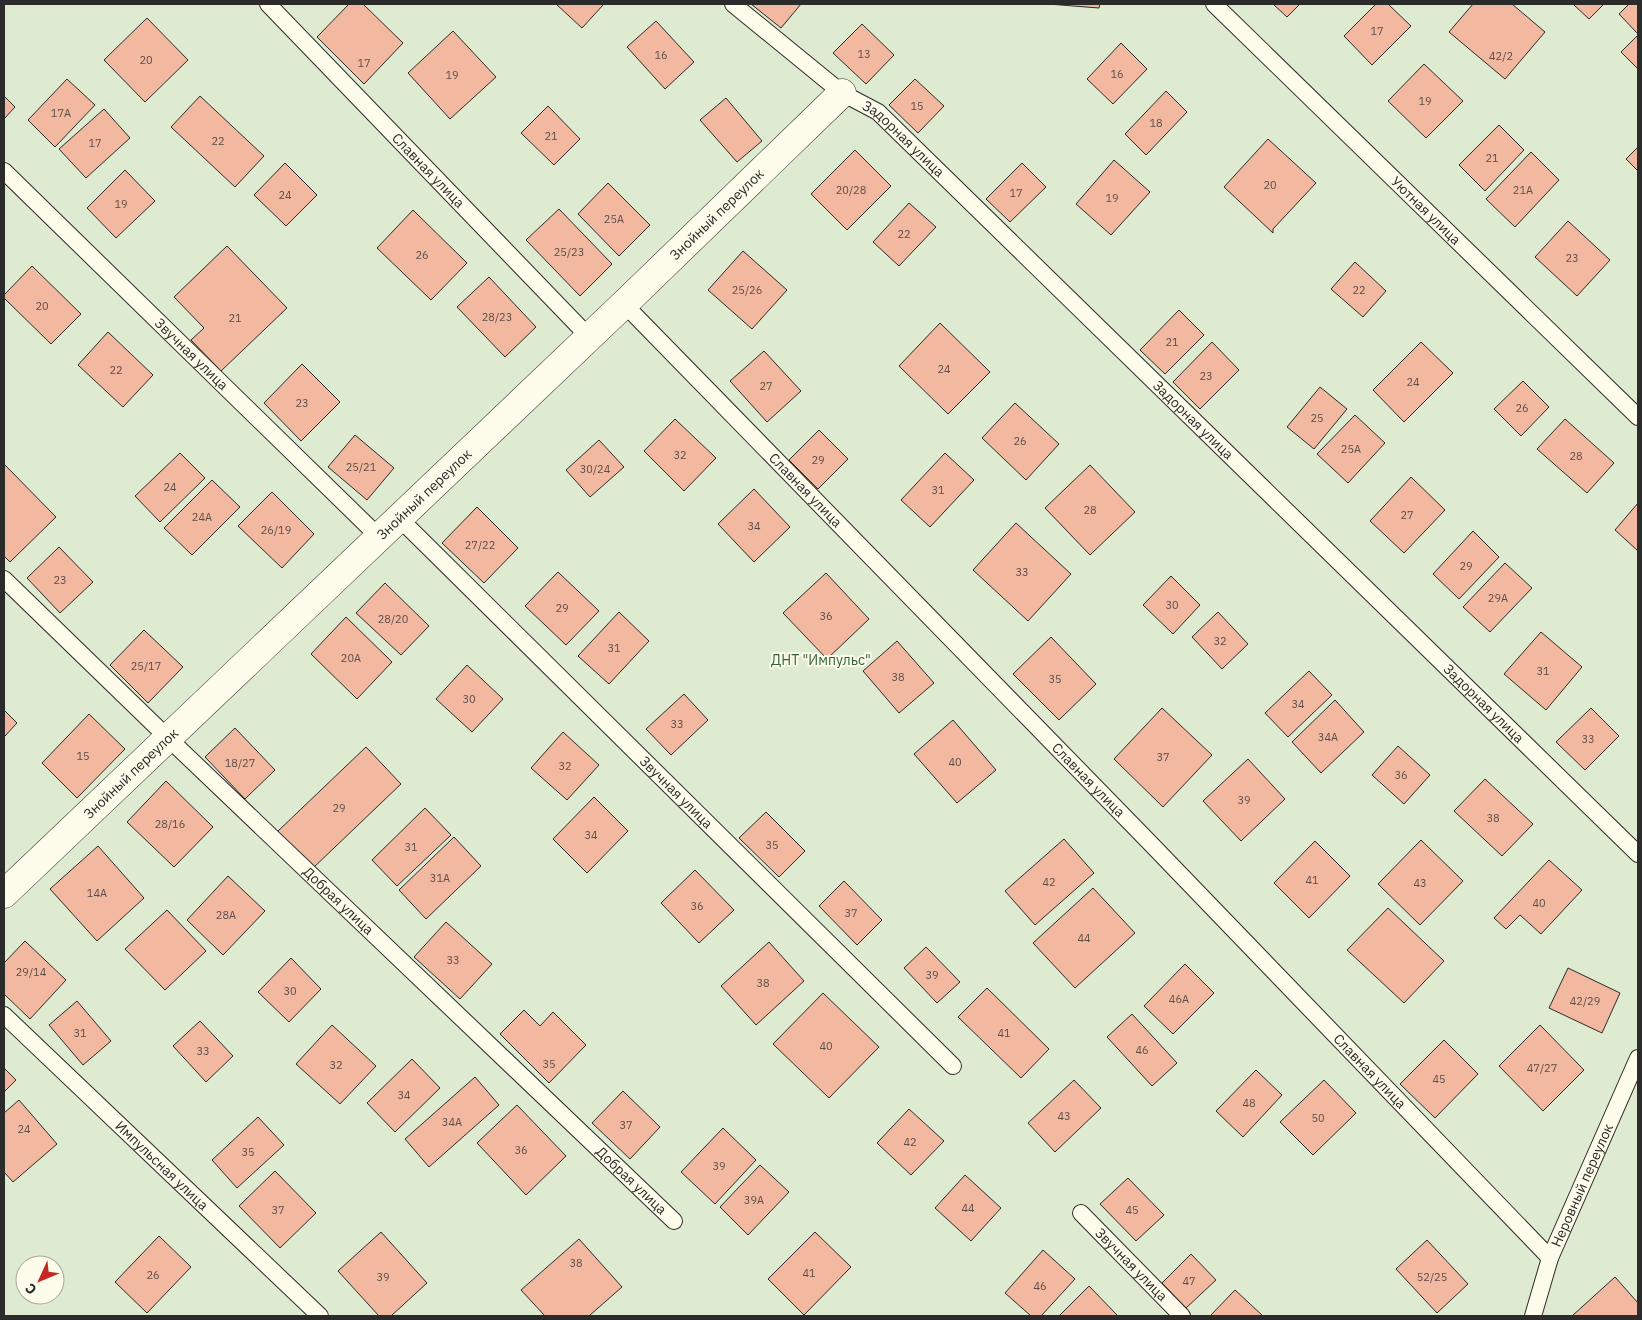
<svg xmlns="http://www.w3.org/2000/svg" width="1642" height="1320" font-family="'IBM Plex Sans',sans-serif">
  <rect width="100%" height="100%" fill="#fdfbea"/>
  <path fill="#deebd1" stroke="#74746e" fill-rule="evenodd" d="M4 4H1638V1316H4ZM25 1265H55V1295H25Z"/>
  <path fill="#f2b8a0" stroke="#2b2b2b" d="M349 4H363L403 43 364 84 317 37Z
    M556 4H604L582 28Z
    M751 4H801L781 28Z
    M1048 4H1100L1099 8Z
    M1273 4H1300L1287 17Z
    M1376 4H1388L1411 26 1372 65 1344 36Z
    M1473 4H1512L1545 32 1505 79 1449 32Z
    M1575 4H1604L1589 19 1574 5Z
    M1629 4H1638V34L1619 14Z
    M147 18 188 60 145 102 104 60Z
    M656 21 694 62 665 89 627 47Z
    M862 24 894 55 866 84 833 53Z
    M453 31 496 77 450 119 408 73Z
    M1638 35V69L1621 52Z
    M1121 43 1147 69 1113 104 1087 79Z
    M1424 64 1463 101 1426 138 1388 101Z
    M67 79 95 105 55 147 28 120Z
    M915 79 944 106 918 133 889 105Z
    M1166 91 1187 112 1146 155 1125 134Z
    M4 96 15 107 4 119Z
    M200 96 264 156 235 187 171 127Z
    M726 98 762 141 737 162 700 120Z
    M548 106 580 139 554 165 521 133Z
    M104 109 130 138 86 178 59 149Z
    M1499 125 1524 150 1485 191 1459 165Z
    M1268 139 1316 183 1273 229V233L1224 187Z
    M1638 147V171L1626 159Z
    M855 150 891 186 847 230 811 194Z
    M1531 152 1559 180 1515 227 1486 199Z
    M1114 160 1150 192 1111 235 1076 204Z
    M285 163 317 195 286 226 254 195Z
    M1022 163 1046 187 1010 222 986 199Z
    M125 170 155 201 116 238 87 208Z
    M608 183 650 225 619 256 578 214Z
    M909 203 936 227 899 266 873 242Z
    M559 209 612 264 580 296 526 240Z
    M413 210 467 263 431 300 377 248Z
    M1568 221 1610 260 1577 296 1535 257Z
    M227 246 287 308 221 371 191 340 204 328 174 297Z
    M743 251 787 290 752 329 708 290Z
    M1355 262 1386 291 1363 317 1331 289Z
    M32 266 81 314 51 344 4 298V295Z
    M489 277 536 327 505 357 457 307Z
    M1179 310 1204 335 1165 374 1140 350Z
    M940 323 990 372 948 414 899 366Z
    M108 332 153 375 123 407 78 365Z
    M1212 342 1239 370 1200 409 1173 382Z
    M1421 342 1453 373 1404 422 1373 390Z
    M764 351 801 391 767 422 730 381Z
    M302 364 340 402 301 441 264 403Z
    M1523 381 1549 407 1521 436 1494 409Z
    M1320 387 1347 409 1314 449 1287 427Z
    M1015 403 1059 444 1026 480 982 438Z
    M1355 415 1385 443 1348 483 1317 454Z
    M675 419 716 458 684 491 644 451Z
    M1565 419 1614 463 1587 493 1537 449Z
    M819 430 848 459 818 489 789 460Z
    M355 435 394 468 367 500 328 467Z
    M599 440 624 467 590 497 566 470Z
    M180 453 205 478 160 522 135 496Z
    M945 453 974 480 930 527 901 500Z
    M4 464 56 517 10 562 4 556Z
    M1090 465 1135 512 1090 555 1045 508Z
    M1411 477 1445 510 1404 553 1370 521Z
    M212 480 240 507 192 555 164 528Z
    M754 489 790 527 754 562 718 524Z
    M272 492 314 534 282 568 238 526Z
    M1638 503V551L1615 530Z
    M477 507 518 548 484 583 442 543Z
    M1016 523 1071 574 1028 621 973 570Z
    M1473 531 1499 557 1459 599 1433 574Z
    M59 547 93 582 60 613 27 578Z
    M1505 563 1532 588 1490 632 1463 607Z
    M558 572 599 611 566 645 525 606Z
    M826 573 869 619 827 659 783 613Z
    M1171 576 1200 605 1173 634 1143 605Z
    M385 583 429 626 401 655 356 613Z
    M619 612 649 641 609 684 578 656Z
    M1218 612 1248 644 1222 669 1192 637Z
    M346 617 392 662 357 699 311 654Z
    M144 630 183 667 148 703 110 665Z
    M1541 632 1582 667 1546 710 1504 674Z
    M1051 637 1096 684 1059 720 1013 674Z
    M897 641 934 683 899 713 863 671Z
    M467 665 503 699 472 732 436 699Z
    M1309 671 1332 695 1288 737 1265 713Z
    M684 694 708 720 671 755 646 729Z
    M1335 700 1364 732 1321 773 1292 742Z
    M1162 708 1212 755 1163 807 1114 759Z
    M1591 708 1619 736 1585 770 1556 742Z
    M4 710 17 723 4 737Z
    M89 714 125 749 77 798 42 763Z
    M953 720 996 770 957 803 914 754Z
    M235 728 275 770 245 799 205 757Z
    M563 732 599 765 567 800 531 768Z
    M1398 746 1430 775 1404 804 1372 775Z
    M366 747 401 784 312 869 277 832Z
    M1248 759 1285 799 1241 841 1203 801Z
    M1485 779 1533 824 1502 856 1454 811Z
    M166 781 213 827 174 867 127 822Z
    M594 797 628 831 587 873 553 839Z
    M425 808 451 835 397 886 372 860Z
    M766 812 805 851 779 877 739 838Z
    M454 837 481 866 426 919 399 890Z
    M1064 839 1094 873 1035 925 1005 891Z
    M1421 840 1463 881 1420 925 1378 884Z
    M1315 841 1350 876 1309 918 1274 883Z
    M98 846 144 898 97 941 50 889Z
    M1549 860 1582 890 1541 934 1520 915 1506 929 1494 918Z
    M695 870 734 910 699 943 661 903Z
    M228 876 265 911 223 955 187 920Z
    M844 881 882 920 857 945 819 906Z
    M1093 888 1135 933 1075 988 1033 943Z
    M1388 908 1444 961 1404 1003 1347 950Z
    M167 910 206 951 165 990 125 949Z
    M446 922 492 964 460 999 414 957Z
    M25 941 66 980 30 1019 4 994V963Z
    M769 942 804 981 756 1025 721 986Z
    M926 947 960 982 937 1003 904 968Z
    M291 958 321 989 289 1022 258 992Z
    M1185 964 1214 993 1173 1034 1144 1006Z
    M1568 968 1620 993 1602 1033 1549 1008Z
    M987 988 1049 1049 1021 1078 958 1017Z
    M823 993 879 1047 829 1098 773 1044Z
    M77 1001 111 1041 83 1065 49 1025Z
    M524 1010 540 1026 553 1012 586 1045 549 1083 500 1034Z
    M1132 1014 1177 1063 1152 1086 1107 1037Z
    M200 1021 233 1056 206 1082 173 1046Z
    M332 1025 376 1066 340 1104 296 1064Z
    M1540 1025 1584 1070 1543 1111 1499 1066Z
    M1444 1040 1478 1074 1435 1118 1400 1084Z
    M412 1059 440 1088 395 1132 367 1103Z
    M4 1068 16 1080 4 1092Z
    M1256 1070 1282 1095 1243 1137 1216 1111Z
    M475 1077 499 1105 429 1167 405 1139Z
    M1074 1080 1101 1108 1055 1152 1028 1123Z
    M1324 1080 1356 1113 1313 1155 1280 1122Z
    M623 1091 660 1127 630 1159 592 1123Z
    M19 1100 57 1144 13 1182 4 1172V1113Z
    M517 1105 566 1156 526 1195 477 1143Z
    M909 1109 944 1141 911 1175 877 1143Z
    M258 1117 284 1145 237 1188 212 1160Z
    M723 1128 756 1160 715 1204 681 1172Z
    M760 1165 789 1192 748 1235 720 1207Z
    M275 1171 316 1213 280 1248 239 1206Z
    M965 1175 1001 1208 971 1241 935 1208Z
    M1128 1178 1164 1215 1136 1241 1100 1204Z
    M381 1232 427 1283 391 1316H379L338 1271Z
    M815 1232 851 1267 804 1315 768 1279Z
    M159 1236 191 1267 147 1313 115 1282Z
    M579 1239 622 1287 589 1316H545L521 1290Z
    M1427 1240 1468 1284 1437 1313 1396 1269Z
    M1043 1250 1075 1279 1041 1316H1031L1005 1293Z
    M1191 1254 1216 1280 1186 1308 1162 1283Z
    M1615 1277 1638 1303V1316H1572Z
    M1089 1286 1118 1316H1059Z
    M1235 1290 1263 1316H1210Z"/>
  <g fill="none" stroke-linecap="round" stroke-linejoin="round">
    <g stroke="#2b2b2b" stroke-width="18">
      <g id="service">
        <path id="s1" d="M268 4 589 337"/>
        <path id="s2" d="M733 4 842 93 878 112 1638 854"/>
        <path id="s3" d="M1214 4 1638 417"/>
        <path id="s4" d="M4 171 379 537"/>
        <path id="s5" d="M624 304 1152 845 1550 1258"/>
        <path id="s6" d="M399 518 953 1066"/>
        <path id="s7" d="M4 579 168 738 674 1221"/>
        <path id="s8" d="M4 1015 320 1316"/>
        <path id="s9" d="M1081 1213 1182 1316"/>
        <path id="s10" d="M1533 1316 1550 1258 1638 1058"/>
      </g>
    </g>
    <g stroke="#2b2b2b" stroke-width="29">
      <g id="minor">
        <path id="s11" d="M4 894 624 304 842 93"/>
      </g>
    </g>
    <use href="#service" stroke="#fdfbea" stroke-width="16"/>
    <use href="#minor" stroke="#fdfbea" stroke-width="28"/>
  </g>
  <g text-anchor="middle" stroke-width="4" stroke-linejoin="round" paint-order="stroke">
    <g font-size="11" fill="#5d4e48">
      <text x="1377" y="35">17</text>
      <text x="864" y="58">13</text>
      <text x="661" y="59">16</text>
      <text x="1501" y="60">42/2</text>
      <text x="146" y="64">20</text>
      <text x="364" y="67">17</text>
      <text x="1117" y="78">16</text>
      <text x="452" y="79">19</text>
      <text x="1425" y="105">19</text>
      <text x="917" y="110">15</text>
      <text x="61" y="117">17А</text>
      <text x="1156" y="127">18</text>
      <text x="551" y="140">21</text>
      <text x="218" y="145">22</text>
      <text x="95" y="147">17</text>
      <text x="1492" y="162">21</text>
      <text x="1270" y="189">20</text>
      <text x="851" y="194">20/28</text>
      <text x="1523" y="194">21А</text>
      <text x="1016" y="197">17</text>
      <text x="285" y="199">24</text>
      <text x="1112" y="202">19</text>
      <text x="121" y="208">19</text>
      <text x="614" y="223">25А</text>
      <text x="904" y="238">22</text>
      <text x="569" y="256">25/23</text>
      <text x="422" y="259">26</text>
      <text x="1572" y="262">23</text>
      <text x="747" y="294">25/26</text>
      <text x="1359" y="294">22</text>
      <text x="42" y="310">20</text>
      <text x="497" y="321">28/23</text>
      <text x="235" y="322">21</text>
      <text x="1172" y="346">21</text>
      <text x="944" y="373">24</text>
      <text x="116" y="374">22</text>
      <text x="1206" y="380">23</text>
      <text x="1413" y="386">24</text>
      <text x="766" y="390">27</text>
      <text x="302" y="407">23</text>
      <text x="1522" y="412">26</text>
      <text x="1317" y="422">25</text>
      <text x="1020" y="445">26</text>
      <text x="1351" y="453">25А</text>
      <text x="680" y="459">32</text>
      <text x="1576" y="460">28</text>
      <text x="818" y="464">29</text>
      <text x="361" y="471">25/21</text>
      <text x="595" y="473">30/24</text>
      <text x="170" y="491">24</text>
      <text x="938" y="494">31</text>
      <text x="1090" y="514">28</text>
      <text x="1407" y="519">27</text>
      <text x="202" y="521">24А</text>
      <text x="754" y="530">34</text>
      <text x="276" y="534">26/19</text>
      <text x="480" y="549">27/22</text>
      <text x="1466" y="570">29</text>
      <text x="1022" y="576">33</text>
      <text x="60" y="584">23</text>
      <text x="1498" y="602">29А</text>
      <text x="1172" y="609">30</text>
      <text x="562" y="612">29</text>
      <text x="826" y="620">36</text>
      <text x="393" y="623">28/20</text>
      <text x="1220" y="645">32</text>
      <text x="614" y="652">31</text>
      <text x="351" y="662">20А</text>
      <text x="146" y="670">25/17</text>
      <text x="1543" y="675">31</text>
      <text x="898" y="681">38</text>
      <text x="1055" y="683">35</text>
      <text x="469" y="703">30</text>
      <text x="1298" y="708">34</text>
      <text x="677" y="728">33</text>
      <text x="1328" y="741">34А</text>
      <text x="1588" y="743">33</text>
      <text x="83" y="760">15</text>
      <text x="1163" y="761">37</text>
      <text x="955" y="766">40</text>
      <text x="240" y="767">18/27</text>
      <text x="565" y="770">32</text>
      <text x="1401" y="779">36</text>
      <text x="1244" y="804">39</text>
      <text x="339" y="812">29</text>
      <text x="1493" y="822">38</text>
      <text x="170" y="828">28/16</text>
      <text x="591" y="839">34</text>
      <text x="772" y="849">35</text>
      <text x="411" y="851">31</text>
      <text x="440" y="882">31А</text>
      <text x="1312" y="884">41</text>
      <text x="1049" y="886">42</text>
      <text x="1420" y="887">43</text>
      <text x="97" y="897">14А</text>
      <text x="1539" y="907">40</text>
      <text x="697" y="910">36</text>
      <text x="851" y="917">37</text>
      <text x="226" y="919">28А</text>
      <text x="1084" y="942">44</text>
      <text x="453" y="964">33</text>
      <text x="31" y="976">29/14</text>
      <text x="932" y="979">39</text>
      <text x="763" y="987">38</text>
      <text x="290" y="995">30</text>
      <text x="1179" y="1003">46А</text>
      <text x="1585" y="1005">42/29</text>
      <text x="80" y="1037">31</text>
      <text x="1004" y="1037">41</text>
      <text x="826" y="1050">40</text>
      <text x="1142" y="1054">46</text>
      <text x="203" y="1055">33</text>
      <text x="549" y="1068">35</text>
      <text x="336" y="1069">32</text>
      <text x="1542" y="1072">47/27</text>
      <text x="1439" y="1083">45</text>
      <text x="404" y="1099">34</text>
      <text x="1249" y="1107">48</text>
      <text x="1064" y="1120">43</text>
      <text x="1318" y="1122">50</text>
      <text x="452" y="1126">34А</text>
      <text x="626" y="1129">37</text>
      <text x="24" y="1133">24</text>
      <text x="910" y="1146">42</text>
      <text x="521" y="1154">36</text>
      <text x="248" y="1156">35</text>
      <text x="719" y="1170">39</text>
      <text x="754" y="1204">39А</text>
      <text x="968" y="1212">44</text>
      <text x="278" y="1214">37</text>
      <text x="1132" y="1214">45</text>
      <text x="576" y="1267">38</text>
      <text x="809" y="1277">41</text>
      <text x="153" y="1279">26</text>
      <text x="383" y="1281">39</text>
      <text x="1432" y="1281">52/25</text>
      <text x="1189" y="1285">47</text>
      <text x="1040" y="1290">46</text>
    </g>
    <g font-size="14" fill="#2b2b2b" stroke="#fdfbea">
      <text dy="5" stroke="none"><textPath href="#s2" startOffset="218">Задорная улица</textPath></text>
      <text dy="5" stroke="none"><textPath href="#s1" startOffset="231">Славная улица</textPath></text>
      <text dy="5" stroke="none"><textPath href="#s3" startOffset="296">Уютная улица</textPath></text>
      <text dy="5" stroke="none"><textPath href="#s11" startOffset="985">Знойный переулок</textPath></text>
      <text dy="5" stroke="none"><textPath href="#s4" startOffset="262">Звучная улица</textPath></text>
      <text dy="5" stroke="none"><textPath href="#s2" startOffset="622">Задорная улица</textPath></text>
      <text dy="5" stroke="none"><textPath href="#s5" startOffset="260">Славная улица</textPath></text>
      <text dy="5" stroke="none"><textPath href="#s11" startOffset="580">Знойный переулок</textPath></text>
      <text dy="5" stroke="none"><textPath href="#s2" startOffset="1028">Задорная улица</textPath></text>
      <text dy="5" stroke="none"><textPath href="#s11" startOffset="175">Знойный переулок</textPath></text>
      <text dy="5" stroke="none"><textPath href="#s5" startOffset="665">Славная улица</textPath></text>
      <text dy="5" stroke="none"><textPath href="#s6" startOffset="390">Звучная улица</textPath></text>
      <text dy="5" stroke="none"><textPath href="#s7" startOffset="464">Добрая улица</textPath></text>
      <text dy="5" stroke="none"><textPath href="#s5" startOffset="1070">Славная улица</textPath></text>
      <text dy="5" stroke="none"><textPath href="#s8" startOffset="218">Импульсная улица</textPath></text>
      <text dy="5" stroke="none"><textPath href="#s7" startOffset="869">Добрая улица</textPath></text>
      <text dy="5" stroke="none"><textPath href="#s10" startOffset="140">Неровный переулок</textPath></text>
      <text dy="5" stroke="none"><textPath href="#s9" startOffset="72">Звучная улица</textPath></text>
    </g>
    <g font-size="14" fill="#34623c" stroke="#fdfbea">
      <text x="821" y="665">ДНТ "Импульс"</text>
    </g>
  </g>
  <rect width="1642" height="1320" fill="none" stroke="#2b2b2b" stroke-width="10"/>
  <g transform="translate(40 1280) rotate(226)"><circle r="24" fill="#fdfbea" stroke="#a9a89e"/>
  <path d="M0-4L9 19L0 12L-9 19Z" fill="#c62828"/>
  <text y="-8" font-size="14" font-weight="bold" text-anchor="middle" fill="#2b2b2b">С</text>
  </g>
</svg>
